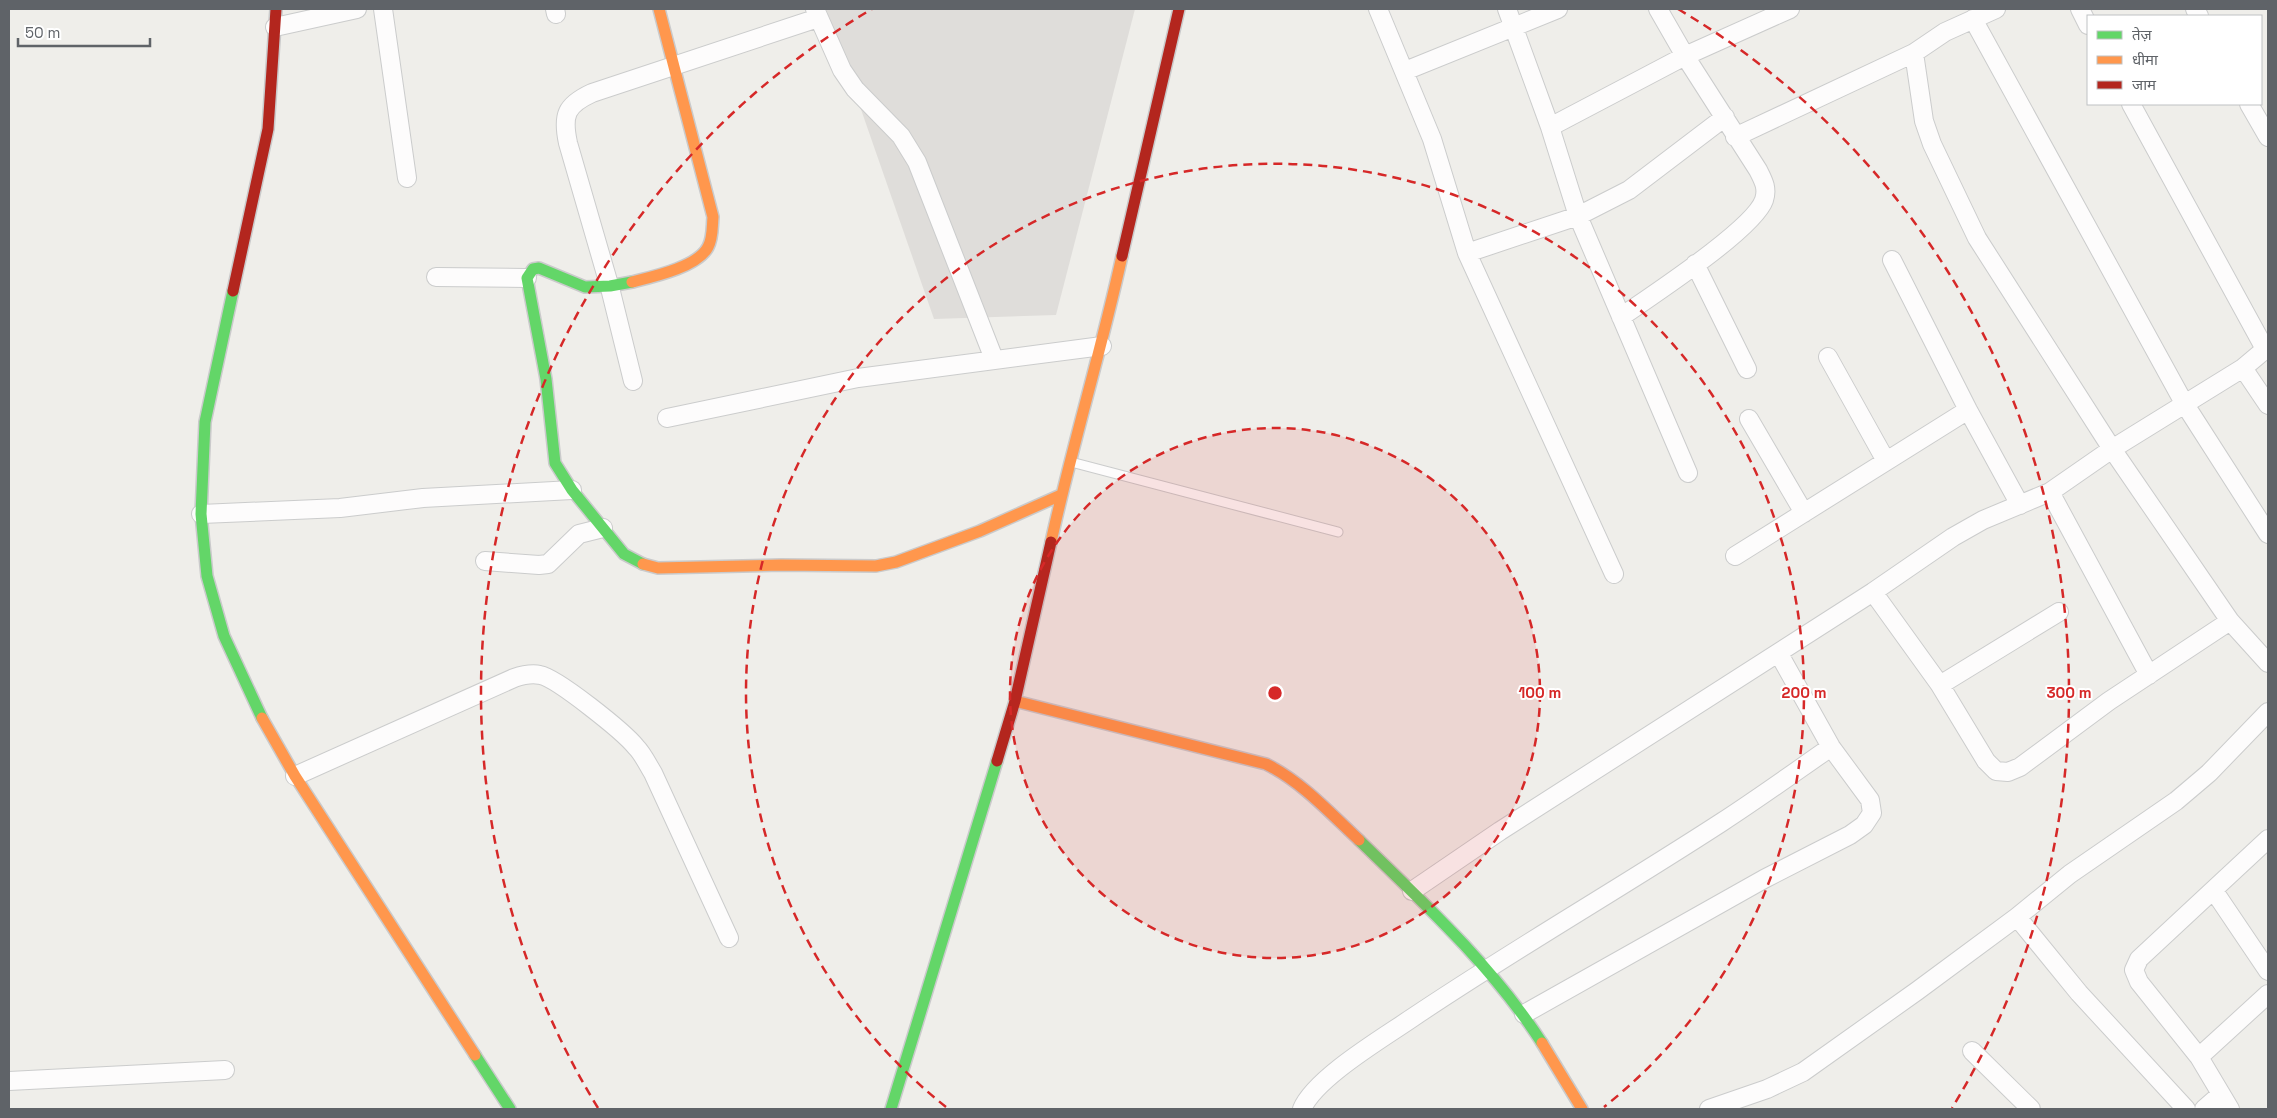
<svg xmlns="http://www.w3.org/2000/svg" width="2277" height="1118" font-family="'Space Grotesk','Noto Sans Devanagari',sans-serif">
  <rect width="100%" height="100%" fill="#efeeea"/>
  <path fill="#dfddda" d="M826 9H1135L1056 315 934 319Z"/>
  <g fill="none" stroke-linecap="round" stroke-linejoin="round">
    <g stroke="#cbcccc" stroke-width="11">
      <path id="lane" d="M1071 462 1338 532"/>
    </g>
    <g stroke="#cbcccc" stroke-width="20">
      <path id="street" d="M383 9 407 178
        M555 9 556 14
        M815 9 842 70 855 89 901 136 917 162 994 359
        M1378 9 1432 139 1467 253 1614 574
        M1507 9 1550 127 1578 216 1688 473
        M2080 9 2088 25
        M2195 9 2199 16
        M1973 19 2184 403 2268 534
        M275 27 357 9
        M1914 53 1924 121 1932 144 1977 238 2112 449 2230 621 2268 663
        M1405 71 1558 9
        M2131 104 2265 349
        M2249 104 2268 137
        M1550 127 1685 56 1790 9
        M1735 137 1914 53 1945 32 1996 9
        M1467 253 1578 216 1629 190 1725 117
        M1892 260 1968 410 2020 505
        M1695 264 1747 369
        M436 277 527 278
        M1621 317C1651 296 1754 229 1764 200 1768 188 1763 180 1758 170L1685 56 1658 9
        M1828 357 1886 461
        M2243 368 2268 405
        M633 381 610 288 568 143C562 115 566 105 592 93L818 18
        M667 418 858 378 1102 346
        M1749 419 1804 513
        M2050 492 2149 675
        M201 514 340 508 423 498 572 490
        M1735 556 1968 410
        M485 561 539 565 548 564 579 534 603 528
        M1873 592 1940 685 1986 761 1996 771 2008 772 2020 767 2109 701 2230 621
        M1940 685 2059 612
        M295 776 514 678C523 675 531 673 540 675 557 678 624 732 636 747 643 754 648 765 653 773L729 938
        M1412 891 1500 831 1873 592 1953 537 1983 520 2050 492 2112 449 2243 368 2268 347
        M2214 891 2268 971
        M2017 917 2079 993 2186 1109
        M1524 1014 1764 879 1850 835 1864 825 1872 813 1870 800 1831 747 1779 654
        M1972 1051 2031 1109
        M2199 1057 2268 994
        M9 1081 225 1070
        M1302 1109C1315 1078 1383 1038 1412 1018 1513 950 1619 889 1722 822 1759 798 1795 772 1831 747
        M1709 1109 1767 1089 1803 1072 1917 991 2017 917 2070 874 2176 801 2209 773 2268 712
        M2204 1109 2220 1095
        M2230 1109 2199 1057 2139 982 2134 970 2139 959 2268 839"/>
    </g>
    <g stroke="#cacacb" stroke-width="14">
      <path id="fast" d="M632 282 610 286 585 287 539 268 533 269 527 278 546 379 555 463 572 490 624 554 643 564
        M233 291 205 422 201 514 207 576 224 636 262 718
        M1359 840C1423 902 1494 968 1542 1043
        M475 1055 510 1109
        M891 1109 997 761"/>
    </g>
    <g stroke="#cacacb" stroke-width="14">
      <path id="slow" d="M632 282C652 277 698 267 708 247 713 238 712 227 713 217L659 9
        M1051 542C1072 446 1101 352 1122 256
        M643 564 658 568 781 565 876 566 896 562 980 531 1061 495
        M1015 701 1266 764C1302 782 1329 812 1359 840
        M262 718 295 776 475 1055
        M1542 1043 1582 1109"/>
    </g>
    <g stroke="#cacacb" stroke-width="14">
      <path id="jam" d="M1122 256 1179 9
        M233 291 268 129 276 9
        M997 761 1015 701 1051 542"/>
    </g>
    <use href="#lane" stroke="#fdfcfc" stroke-width="9"/>
    <use href="#street" stroke="#fdfcfc" stroke-width="18"/>
    <use href="#fast" stroke="#63d668" stroke-width="11"/>
    <use href="#slow" stroke="#ff974d" stroke-width="11"/>
    <use href="#jam" stroke="#b3261e" stroke-width="11"/>
  </g>
  <circle cx="1275" cy="693" r="265" fill="#d62828" fill-opacity=".12"/>
  <g fill="none" stroke="#d62828" stroke-width="2.5" stroke-dasharray="9 6">
    <circle cx="1275" cy="693" r="265"/>
    <path d="M946 1107A529 529 0 1 1 1604 1107"/>
    <path d="M598 1108A794 794 0 0 1 872 9M1678 9A794 794 0 0 1 1952 1108"/>
  </g>
  <circle cx="1275" cy="693" r="8" fill="#d62828" stroke="#fff" stroke-width="2.5"/>
  <g font-size="15" text-anchor="middle" font-weight="bold" fill="#d62828" stroke="#fff" stroke-width="4" stroke-linejoin="round" paint-order="stroke">
    <text x="1540" y="698">100 m</text>
    <text x="1804" y="698">200 m</text>
    <text x="2069" y="698">300 m</text>
  </g>
  <rect width="2277" height="1118" fill="none" stroke="#5f6368" stroke-width="20"/>
  <rect x="2087" y="15" width="175" height="90" fill="#ffffff" stroke="#bfc1c3"/>
  <rect x="2097" y="31" width="25" height="8" fill="#63d668" stroke="#bfc1c3"/>
  <text x="2132" y="40" font-size="15" fill="#5f6368">तेज़</text>
  <rect x="2097" y="56" width="25" height="8" fill="#ff974d" stroke="#bfc1c3"/>
  <text x="2132" y="65" font-size="15" fill="#5f6368">धीमा</text>
  <rect x="2097" y="81" width="25" height="8" fill="#b3261e" stroke="#bfc1c3"/>
  <text x="2132" y="90" font-size="15" fill="#5f6368">जाम</text>
  <path d="M18 38v8h132v-8" fill="none" stroke="#5f6368" stroke-width="2.5"/>
  <text x="25" y="38" font-size="15" fill="#5f6368" stroke="#ffffff" stroke-width="4" paint-order="stroke">50 m</text>
</svg>
